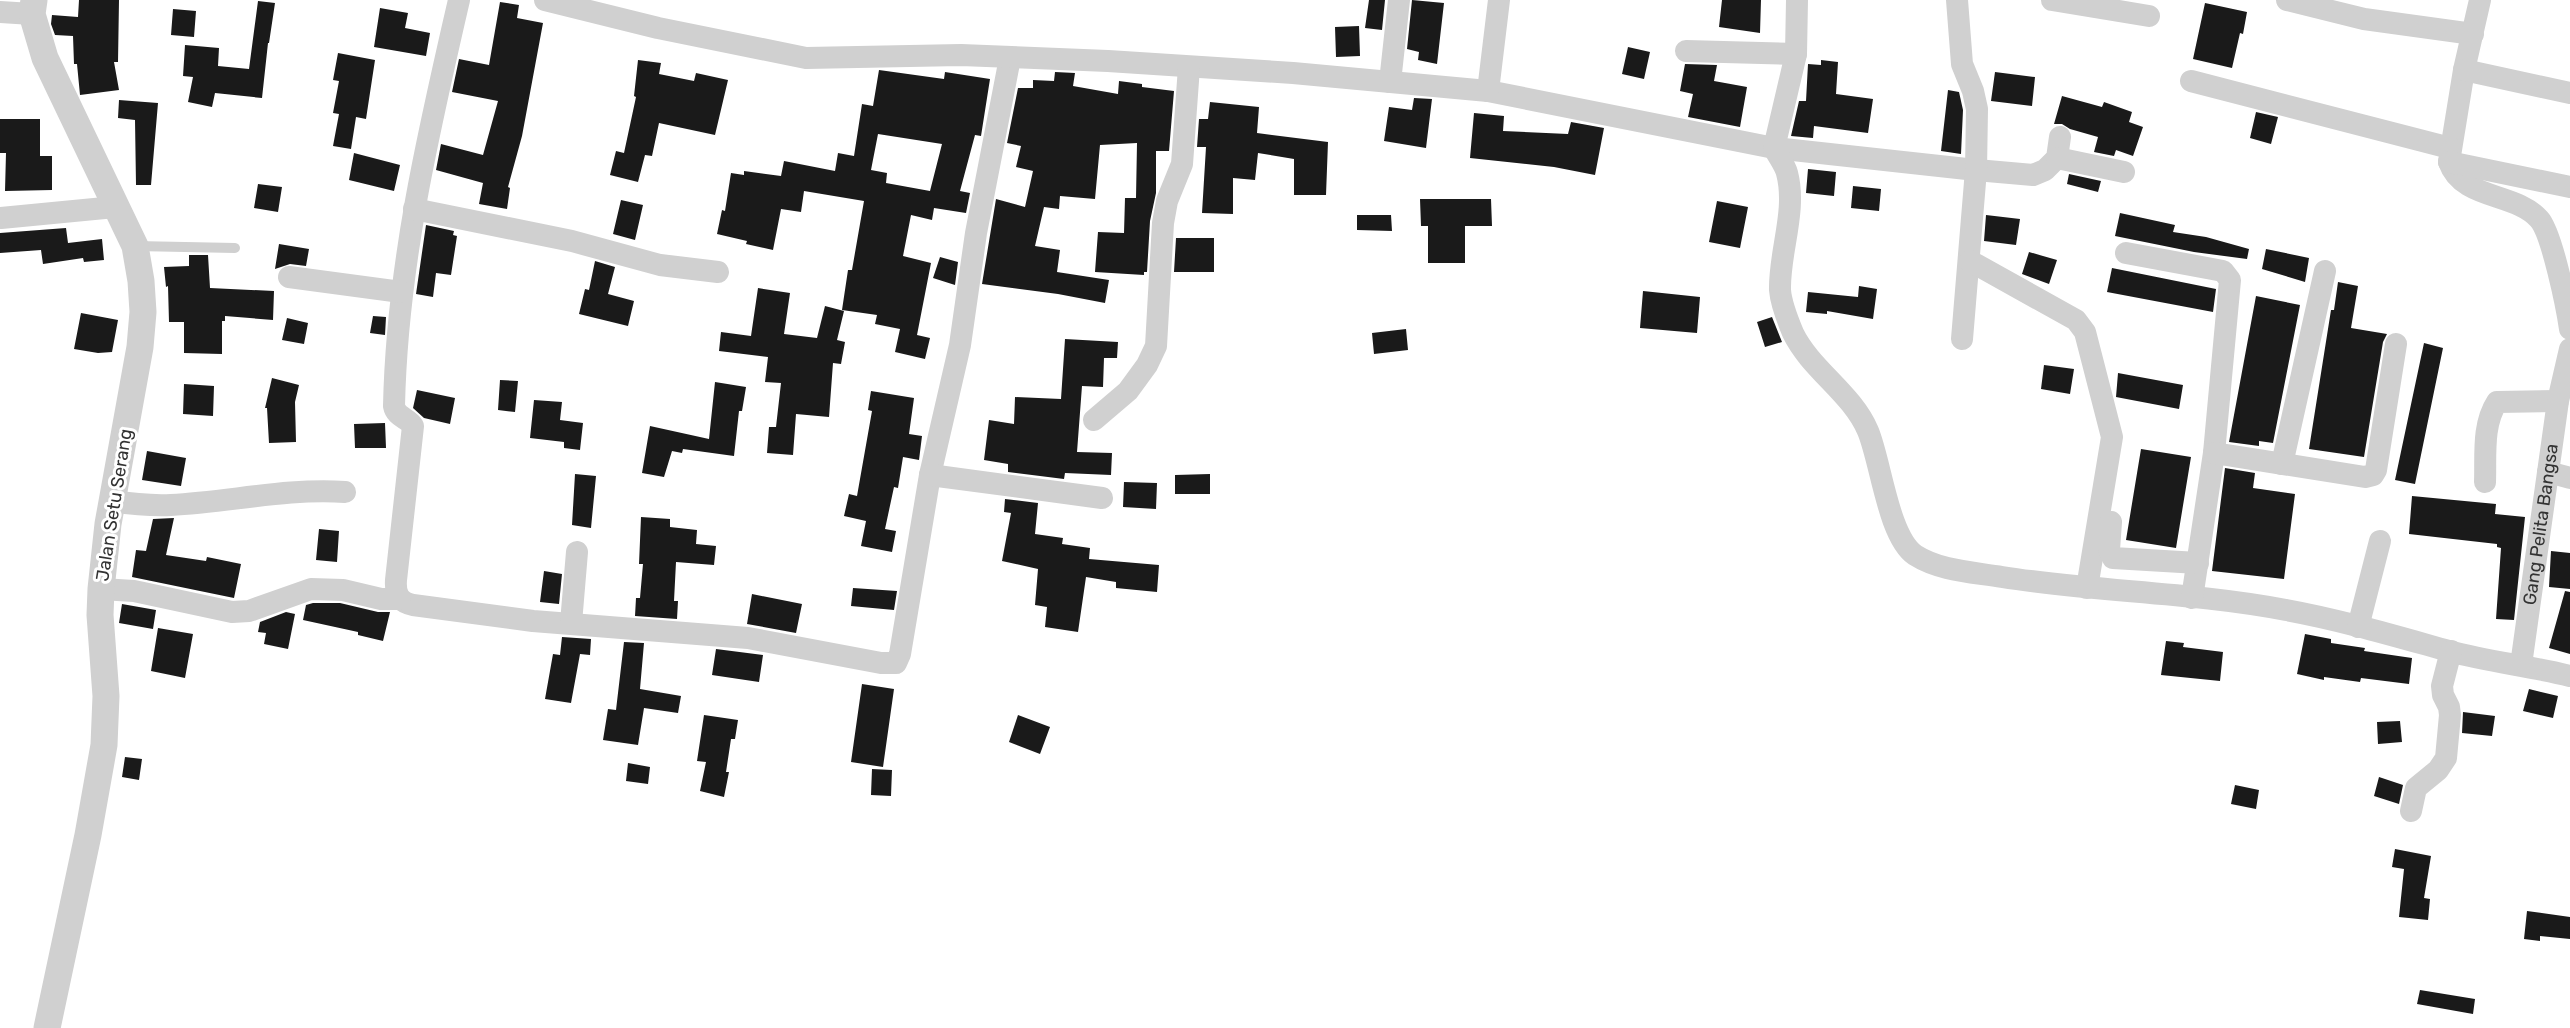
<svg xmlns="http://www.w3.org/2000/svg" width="2570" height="1028" font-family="Rubik,sans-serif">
  <rect width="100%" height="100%" fill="#fff"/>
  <path fill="#1a1a1a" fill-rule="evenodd" d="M79 0H119L118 62H114L119 90 80 95 77 64H74L73 36 55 35 51 24 52 15 78 17Z
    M1369 0H1385L1382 30 1365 28Z
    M1412 0 1444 3 1437 64 1418 60 1419 52 1407 49Z
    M1722 0H1761L1760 33 1719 27Z
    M258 1 275 3 269 43H268L262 98 215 93 212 107 188 102 193 77 183 76 185 45 219 48 218 66 249 69Z
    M500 2 519 5 517 18 543 23 522 136 508 187 510 188 507 209 479 204 483 183 436 170 441 144 483 155 498 101 452 92 459 59 489 65Z
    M2205 3 2247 12 2243 34 2240 33 2232 68 2193 59Z
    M380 8 408 13 405 28 430 33 426 56 374 47Z
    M173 9 196 11 194 37 171 35Z
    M1359 26 1360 56 1336 57 1335 27Z
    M1628 47 1650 52 1644 79 1622 74Z
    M338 53 375 60 366 119 356 117 351 149 333 146 339 114 333 113 339 81 333 80Z
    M638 60 661 63 659 74 694 81 696 73 728 80 715 135 659 123 652 156 645 155 638 182 610 175 616 151 624 153 636 97 634 96Z
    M1821 60 1838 62 1836 94 1873 99 1868 133 1814 126 1813 138 1791 136 1799 101H1806L1808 64 1821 65Z
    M1685 64 1717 65 1714 81 1747 87 1740 127 1688 117 1693 94 1680 91Z
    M879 70 944 79 945 72 990 79 981 136 975 135 960 191 970 193 966 213 934 208 932 220 911 215 903 256 931 263 917 335 930 338 925 359 895 352 900 329 875 324 877 315 842 310 848 270H852L864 201 804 191 801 212 781 209 773 250 746 244 747 241 717 234 722 210 725 211 731 173 744 175V171L781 176 784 161 835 171 838 153 854 156 862 104 873 106ZM878 134 942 144 930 191 886 183 887 173 871 170Z
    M1055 72 1075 73 1073 86 1118 94 1119 81 1142 84V87L1174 91 1169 151H1156V193L1150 221 1147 272H1144V275L1095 272 1098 232 1124 233 1125 198H1136L1137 143 1100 145 1095 199 1060 196 1059 209 1044 207 1035 246 1060 250 1057 272 1109 280 1105 303 1058 294 982 284 996 199 1025 207 1033 171 1016 167 1021 146 1007 143 1018 88H1033V80L1054 81Z
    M1995 72 2035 77 2032 106 1991 101Z
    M1948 90 1959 92 1963 110 1961 154 1941 151Z
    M2062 96 2102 107 2104 102 2132 112 2129 122 2143 127 2133 156 2116 150 2114 156 2094 152 2098 137 2070 129 2062 124H2054Z
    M1414 98 1432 99 1426 148 1384 141 1389 107 1412 110Z
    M119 100 158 103 151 185H136L135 120 118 118Z
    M1210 102 1259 107 1257 133 1328 142 1326 195H1294V159L1258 153 1255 180 1233 178V214L1202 213 1206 147H1197L1199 119H1208Z
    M2256 112 2278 117 2271 144 2250 138Z
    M1474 113 1504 116 1503 131 1568 134 1571 122 1604 128 1595 175 1554 167 1470 158Z
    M0 119H40V156H52V190L5 191 6 153H0Z
    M354 153 400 165 394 191 349 180Z
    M1808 169 1836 172 1834 196 1806 193Z
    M2069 174 2101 181 2098 192 2067 184Z
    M258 184 282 187 278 212 254 208Z
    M1853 186 1881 189 1879 211 1851 208Z
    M1420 199H1491L1492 226H1465V263H1428V226H1421Z
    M621 200 643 205 635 240 613 234Z
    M1717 201 1748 207 1740 248 1709 242Z
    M2120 213 2175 225 2173 232 2206 237 2249 249 2247 259 2194 252 2115 236Z
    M1357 215H1391L1392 231 1357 230Z
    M1986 215 2020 219 2016 245 1984 241Z
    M426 225 454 231 453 235 457 236 451 275 436 273 433 297 416 294Z
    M66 228 68 243 102 239 104 260 84 262 83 258 43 264 41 250 0 253V233Z
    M1176 238H1214V272H1174Z
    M279 244 309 249 306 266 290 264 275 269Z
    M2266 249 2309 258 2305 282 2262 269Z
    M2029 252 2057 260 2049 284 2022 274Z
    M189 255H208L210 288 274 291 273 320 225 316V321H222V354L184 353V322H169L168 286 166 287 164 267 189 266Z
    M940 257 958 262 955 285 933 278Z
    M595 261 615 267 608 294 634 301 628 326 579 314 585 289 589 290Z
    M2112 268 2216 289 2213 312 2107 292Z
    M2338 282 2358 286 2351 328 2387 334 2383 342 2364 457 2309 449 2331 310H2334Z
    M1859 286 1877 289 1873 319 1827 311V314L1806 312 1808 292 1858 297Z
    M758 288 790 293 784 334 817 338 825 306 844 311 837 340 845 342 841 364 833 363 829 417 796 414 793 455 767 453 769 427H776L781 383 765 382 768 357 719 351 721 332 751 336Z
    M1643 291 1700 297 1697 333 1640 328Z
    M2256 296 2300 305 2273 443 2259 441V446L2229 442Z
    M81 313 118 320 112 352 98 353 74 349Z
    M373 316 386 317 385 335 370 333Z
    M1772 317 1782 342 1765 347 1757 322Z
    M287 318 308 323 304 344 282 340Z
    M1406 329 1408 350 1374 354 1372 333Z
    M1065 339 1118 342 1117 358H1104L1103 387 1082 386 1077 452 1112 453 1111 475 1065 473 1064 479 1008 472V464L984 460 989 420 1014 424 1015 397 1061 399Z
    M2424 343 2443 348 2415 484 2395 480Z
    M2044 365 2074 369 2070 394 2041 389Z
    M2118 373 2183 385 2179 409 2116 397Z
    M272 378 299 385 295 402 296 442 269 443 267 408H265Z
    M500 380 518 381 515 412 498 410Z
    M715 382 746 387 742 411H739L734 456 683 449 682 453 672 451 664 477 642 473 650 426 709 439Z
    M184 384 214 386 213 416 183 414Z
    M417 390 455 398 450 424 424 418 413 408Z
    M871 391 914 398 909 434 922 436 919 460 903 457 898 488 894 487 885 529 896 531 892 552 861 546 866 521 844 516 849 494 857 496 872 411 868 410Z
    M534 400 562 402 560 420 583 423 580 450 564 448V442L530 438Z
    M385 423 386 448H355L354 424Z
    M2141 449 2191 457 2176 548 2126 540Z
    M147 451 186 458 181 486 142 480Z
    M2225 468 2255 473 2253 488 2295 494 2284 579 2212 571Z
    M575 474 596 476 591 528 572 525Z
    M1210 474V494H1175V475Z
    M1124 482 1157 483 1156 509 1123 507Z
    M2412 496 2496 504 2495 514 2525 517 2514 620 2496 619 2501 548 2497 547V544L2409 534Z
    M1005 499 1038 503 1035 534 1063 538 1062 544 1090 548 1089 559 1159 565 1157 592 1116 588V582L1086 577 1078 632 1045 627 1047 607 1035 605 1038 569 1002 561 1011 513 1004 512Z
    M641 517 670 519V527L697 530 696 544 716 546 714 565 676 562 674 601H678L677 619 635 616 636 598H640L643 564H639Z
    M174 518 166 555 206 561 207 557 241 564 234 598 132 577 136 550 146 551 153 519Z
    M319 529 339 531 337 562 316 560Z
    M2551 551 2570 553V589L2549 587Z
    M544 571 562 574 559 604 540 602Z
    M853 588 897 591 894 610 851 606Z
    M2565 591 2570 592V654L2549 648Z
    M752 594 802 604 796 633 747 624Z
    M313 603H340L378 612H390L383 641 358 635V632L303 620 306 605Z
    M122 604 156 610 153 629 119 623Z
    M286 612 295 614 288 649 264 644 266 633 258 632 260 622Z
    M158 628 193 634 185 678 151 671Z
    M2305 634 2331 639V643L2365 648 2364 651 2412 658 2409 684 2361 678 2360 682 2324 677V680L2297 674Z
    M562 637 591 639 590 655 580 654 571 703 545 699 553 654 560 655Z
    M2166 641 2184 643 2183 647 2223 652 2220 681 2161 675Z
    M624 642 644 643 640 689 681 696 678 713 644 708 638 745 603 740 608 709 616 710Z
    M716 649 763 655 759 682 712 675Z
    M862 684 894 689 883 767 851 762Z
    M2529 689 2558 696 2553 718 2523 711Z
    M2463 712 2495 716 2492 736 2462 733Z
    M704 715 738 720 735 739H731L726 772H729L724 797 700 791 706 762 697 761Z
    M1018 715 1050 727 1040 754 1009 742Z
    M2400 721 2402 742 2378 744 2377 722Z
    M125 757 142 759 139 780 122 777Z
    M628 763 650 767 648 784 626 781Z
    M872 769 892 770 891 796 871 795Z
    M2379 777 2403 785 2399 804 2374 796Z
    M2235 785 2259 790 2256 809 2231 804Z
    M2395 849 2431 856 2424 898 2430 899 2428 920 2399 917 2404 869 2392 867Z
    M2527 911 2570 917V939L2540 936V941L2524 939Z
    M2420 990 2475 999 2473 1014 2417 1004Z"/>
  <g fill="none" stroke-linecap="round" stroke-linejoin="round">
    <path stroke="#d0d0d0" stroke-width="10" d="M135 246 235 248"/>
    <g stroke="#d0d0d0" stroke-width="22">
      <path d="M459 0C428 134 397 267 394 406 396 417 408 418 413 426L396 580C395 594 399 602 413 605L533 621 748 638 881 663H896L900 654 930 475 960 345 976 233 1010 58"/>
      <path d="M545 0 658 28 806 58 961 55 1108 61 1293 73 1488 91 1774 148 1976 170 2033 175 2045 170 2057 158 2060 137"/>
      <path d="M1797 0 1796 54 1774 148C1778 156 1785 165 1787 173 1797 211 1779 252 1780 290 1781 304 1788 321 1793 333 1811 370 1852 393 1868 431 1881 462 1888 536 1915 555 1940 571 1973 572 2002 577 2096 592 2192 592 2286 610 2341 620 2395 636 2449 651 2489 662 2530 666 2570 676"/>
      <path d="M1957 0 1962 64 1973 91 1977 109 1976 170 1962 339"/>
      <path d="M2052 0 2149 16"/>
      <path d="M2287 0 2364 19 2473 34"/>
      <path d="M2480 0 2464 70 2449 162C2462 200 2515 192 2539 219 2552 233 2567 308 2570 329"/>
      <path d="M0 12 32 14"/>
      <path d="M1686 51 1796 54"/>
      <path d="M2464 70 2570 93"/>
      <path d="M2191 81 2450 148"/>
      <path d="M1390 82 1399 0"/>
      <path d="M1488 91 1499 0"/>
      <path d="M2057 158 2124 172"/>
      <path d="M2449 162 2570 187"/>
      <path d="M414 209 572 241 660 265 718 272"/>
      <path d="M1 218 115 207"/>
      <path d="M2126 253 2223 271 2230 280 2214 453 2192 598"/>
      <path d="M1970 261 2076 320 2085 332 2112 437 2087 588"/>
      <path d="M289 277 401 292"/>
      <path d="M1094 420 1128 391 1147 365 1156 346 1163 223 1167 201 1182 164 1189 67"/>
      <path d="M2214 453 2365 477 2373 475 2376 470 2396 344"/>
      <path d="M2282 464 2325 271"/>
      <path d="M2548 472 2570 478"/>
      <path d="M930 475 1102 498"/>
      <path d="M2485 482C2486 456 2482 425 2497 402L2558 401"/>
      <path d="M112 501C132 504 151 506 171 505 230 502 286 488 345 492"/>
      <path d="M2111 522 2109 550 2113 558 2198 563"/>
      <path d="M101 589 134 591 232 612 249 611 311 589 343 590 381 599H400"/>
      <path d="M571 623 577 552"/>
      <path d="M2358 627 2380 541"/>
      <path id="s1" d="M2521 665 2558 401 2570 349"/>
      <path d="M2411 811 2416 788 2438 770 2446 758 2450 715 2449 707 2443 695 2442 686 2451 651"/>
    </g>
    <path stroke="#d0d0d0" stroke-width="27" d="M34 0 32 14 45 58 135 246 141 281 143 312 140 347 108 524 101 589 100 615 106 696 104 745 88 835 47 1028"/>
  </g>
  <g text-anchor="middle" stroke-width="6" stroke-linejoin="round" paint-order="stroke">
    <g font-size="18" fill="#333" stroke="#fff">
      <text transform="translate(114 505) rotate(-81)" y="6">Jalan Setu Serang</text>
      <text dy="6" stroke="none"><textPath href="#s1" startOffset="142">Gang Pelita Bangsa</textPath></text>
    </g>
  </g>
</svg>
